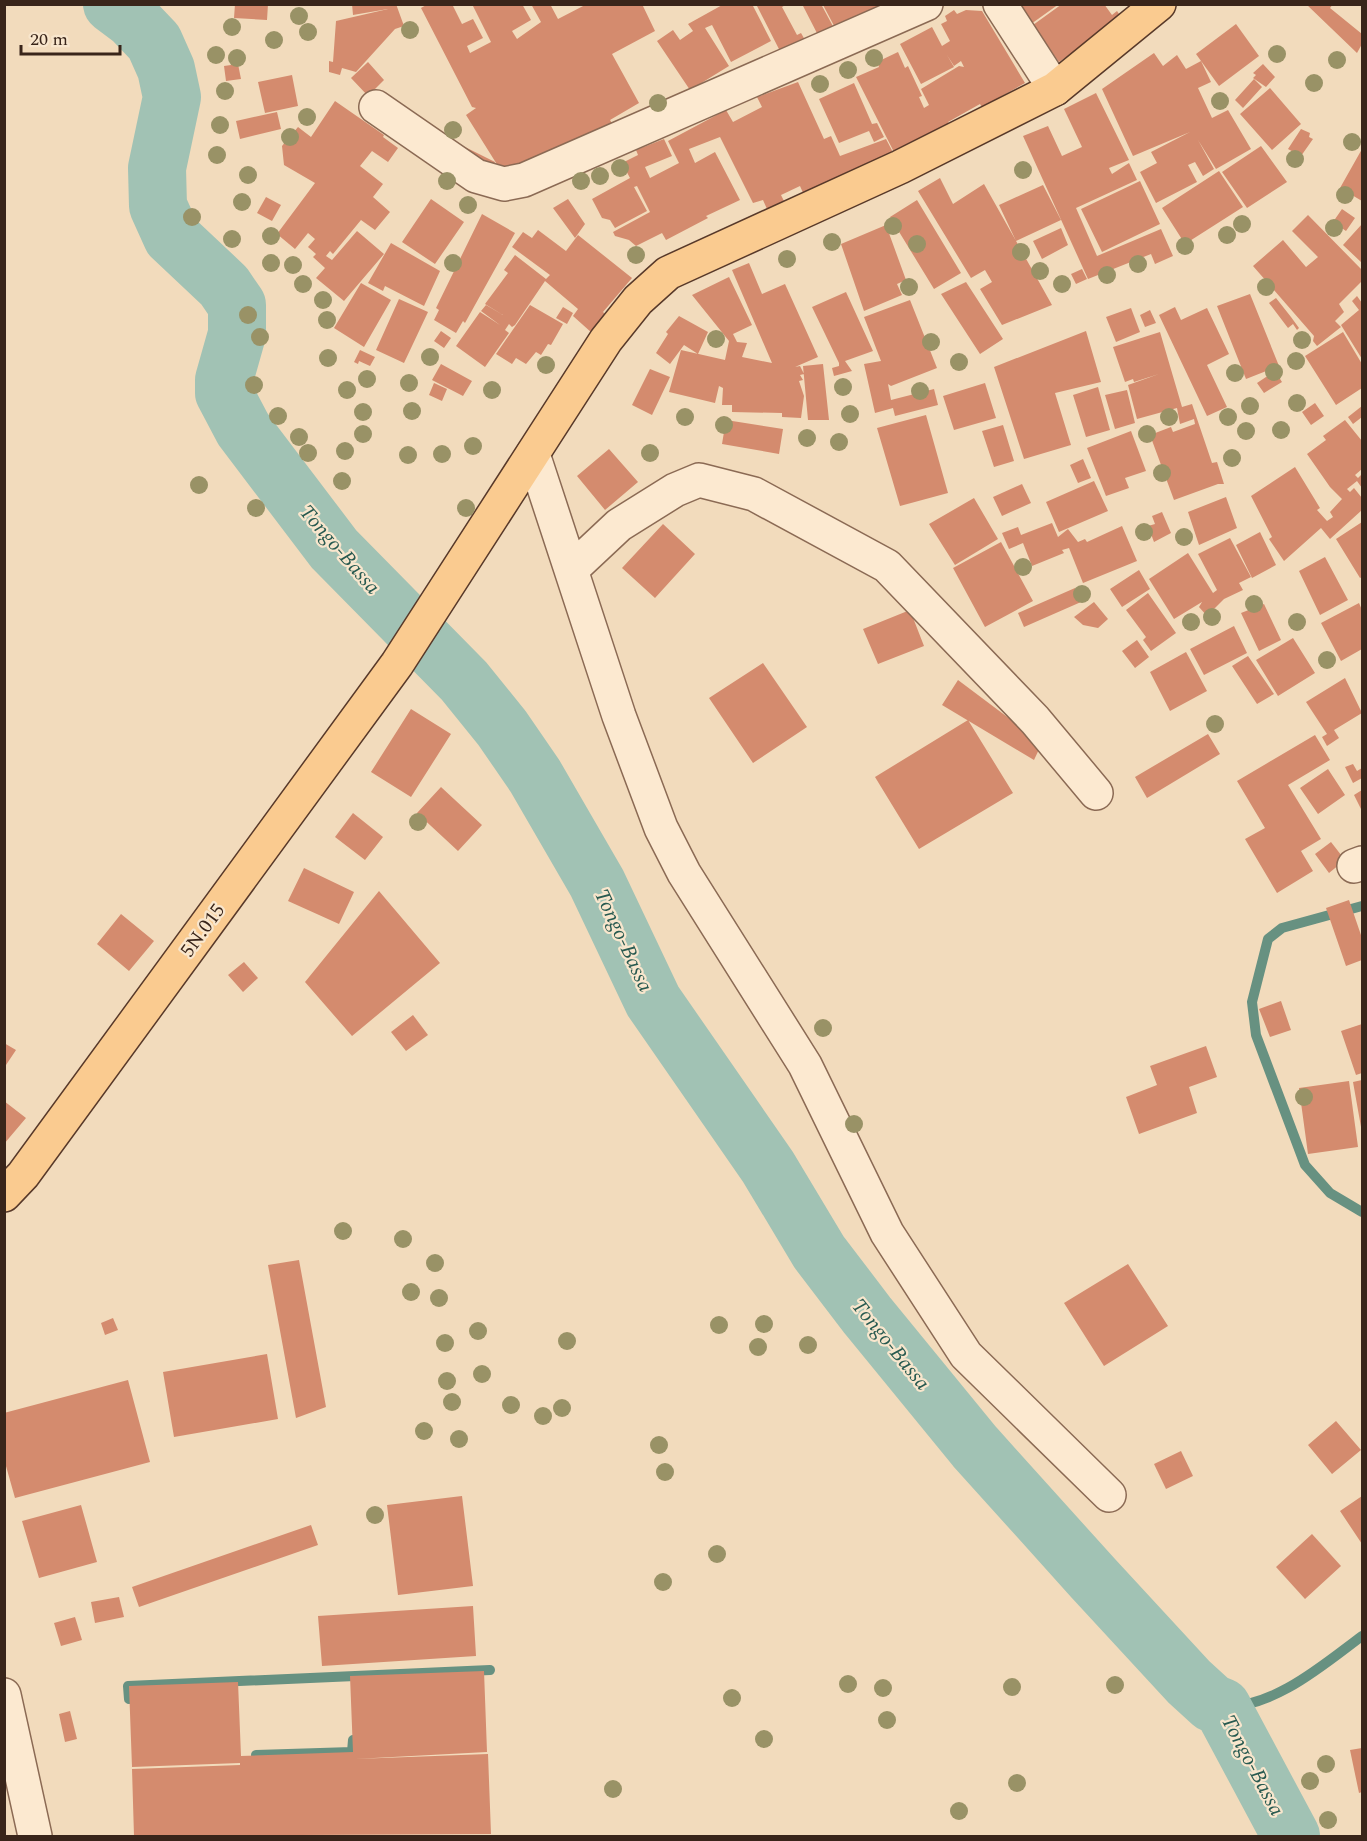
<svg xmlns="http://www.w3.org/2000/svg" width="1367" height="1841" font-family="Spectral,serif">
  <rect width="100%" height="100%" fill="#f2dbbc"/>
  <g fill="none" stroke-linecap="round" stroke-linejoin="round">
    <path stroke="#679181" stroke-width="10" d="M1362 906 1282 928 1268 939 1252 1002 1256 1035 1305 1165 1330 1193 1362 1212
      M129 1699 128 1686 490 1670
      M1222 1707C1274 1708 1323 1665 1362 1636
      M256 1755 352 1752 353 1740"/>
    <path stroke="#a1c2b4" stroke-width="58" d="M112 4 132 19 154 42 166 69 172 97 157 168 158 206 172 237 224 286 237 305V334L224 380V393L243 429 334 549 464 681 502 728 535 776 597 883 653 1001 768 1167 819 1252 867 1315 975 1447 1093 1578 1189 1682 1212 1703 1222 1707 1291 1836"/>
  </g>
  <path fill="#d48b6e" d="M235 4H268L267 20 234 18Z
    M352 4H396L404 26 395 29 356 72 342 68 340 75 329 72V61L333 62 336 21 388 9 353 15Z
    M428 4H452L462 24 473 19 483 38 467 46 470 53 491 42 472 4H522L531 20 512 31 517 39 541 22 531 4H550L558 19 587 4H642L655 31 612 54 639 103 610 120 618 134 503 174 466 115 476 108 472 107 421 8Z
    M724 4H752L771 41 731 62 712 25 705 28 729 66 690 90 657 41 673 30 680 40 693 31 688 24Z
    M756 4H787L782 7 797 35 801 33 809 47 783 57Z
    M802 4H821L835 30 820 39Z
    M1017 4H1059L1031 24Z
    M1062 4H1104L1112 15 1117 11 1124 21 1100 33 1059 62 1033 25Z
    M1306 4H1333L1330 8 1362 34V44L1357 53Z
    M823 5H908L840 37Z
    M954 10 957 14 966 10 982 11 1025 83 993 101 995 106 985 112 980 104 948 122 953 130 899 162 856 77 879 67 877 62 898 52 905 68 908 66 922 96 919 97 924 108 929 105 921 89 959 66 964 67 961 61 954 66 947 55 954 67 921 84 900 44 932 27 942 46 950 41 941 24 947 21 945 16Z
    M1236 24 1259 56 1219 86 1196 54Z
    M1154 53 1163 66 1177 55 1186 69 1201 61 1211 82 1198 88 1212 118 1228 110 1251 149 1216 169 1198 140 1214 169 1203 176 1195 162 1188 165 1197 182 1156 203 1140 172 1157 163 1151 152 1190 132 1133 156 1102 89Z
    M368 62 384 80 368 96 351 78Z
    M238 64 241 79 226 81 224 66Z
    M1263 64 1275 77 1266 87 1253 78 1256 75 1253 73Z
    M292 75 298 106 265 113 258 82Z
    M1254 79 1262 87 1243 108 1235 100Z
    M798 82 824 139 831 136 840 156 886 139 896 158 808 204 800 186 781 195 784 201 767 209 763 200 753 203 720 137 689 149 695 163 715 152 740 200 706 216 708 218 666 240 662 233 636 246 629 240 615 236 613 232 650 212 637 186 634 187 647 211 615 228 610 220 602 218 592 199 630 178 622 163 638 155 636 150 664 139 672 156 645 167 650 178 679 163 668 141 726 110 733 122 762 107 757 97Z
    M854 83 872 124 877 123 884 137 874 142 869 131 839 143 819 99Z
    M1270 88 1301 124 1272 150 1240 114Z
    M1096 93 1129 160 1109 168 1112 174 1129 163 1137 180 1076 208 1097 256 1161 229 1173 256 1155 264 1151 254 1088 279 1023 136 1048 126 1062 156 1082 147 1064 109Z
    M335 101 384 135 383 137 398 148 388 162 372 151 360 166 383 184 373 197 390 212 375 230 361 220 333 254 330 251 326 256 332 260 357 231 384 254 344 301 316 278 325 268 313 257 316 254 308 247 315 239 308 233 295 249 277 234 315 183 284 165 282 146 298 127 311 137Z
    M277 112 281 129 240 139 236 121Z
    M1301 129 1310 133 1309 137 1313 139 1301 156 1288 149Z
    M463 146 495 162 490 171 456 158Z
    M1261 146 1287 182 1247 208 1222 172Z
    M1362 149V201L1340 188Z
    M1219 171 1243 207 1185 244 1162 208Z
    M940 178 953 204 984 184 1052 305 1002 325 980 289 992 282 985 270 971 278 918 191Z
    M1140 181 1160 224 1102 252 1081 209Z
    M1043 185 1061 220 1016 241 999 205Z
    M266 197 281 205 272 221 257 213Z
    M431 199 464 222 435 264 402 242Z
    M568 199 585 224 575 238 553 208Z
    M917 200 961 273 934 289 890 217Z
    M1342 209 1355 218 1346 231 1333 222Z
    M482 214 515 233 465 323 463 321 456 333 434 320 439 310 436 308Z
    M1308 215 1362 270V281L1339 304 1344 312 1335 321 1341 327 1317 346 1313 341 1314 336 1253 266 1283 240 1306 267 1318 257 1292 231Z
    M1362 224V263L1343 245Z
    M886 225 906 280 897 284 902 295 864 311 841 244Z
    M1061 228 1068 245 1042 259 1033 241Z
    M538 230 566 251 578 235 632 278 603 312 606 315 592 333 573 316 578 309 545 281 515 325 512 327 509 324 505 330 509 333 485 367 456 346 480 312 500 325 481 311 486 305 503 315 485 304 508 273 504 270 515 255 546 279 550 275 512 247 523 232 532 238Z
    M391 243 440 271 424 306 385 286 383 291 368 283Z
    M749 263 762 294 785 284 818 357 795 367 800 366 804 374 800 375 803 380 799 381 804 396 801 418 782 417V413L732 412V405H722L723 388 719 386 715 403 669 392 681 350 725 360 729 341 692 295 729 277 752 325 733 334 737 342 747 343 742 357 772 363 732 270Z
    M1082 269 1087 279 1076 284 1071 274Z
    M966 282 1003 339 980 354 941 294Z
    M361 283 391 300 364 347 334 328Z
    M846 292 873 351 845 361 852 371 834 376 832 368 839 366V363L812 307Z
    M1250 294 1279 366 1246 379 1217 306Z
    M1357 296 1362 303V359L1341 325 1359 310 1352 301Z
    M1276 298 1291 317 1299 328 1297 330 1293 324 1288 328 1269 303Z
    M399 299 428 312 404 363 376 350Z
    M910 300 937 368 891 386 888 384 891 400 934 389 938 405 895 416 893 408 875 413 864 364 881 361 864 317Z
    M530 305 563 324 551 345 548 344 541 355 536 352 526 364 516 358 512 364 496 354Z
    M563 307 573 313 567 324 556 318Z
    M1175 307 1181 320 1207 308 1229 354 1207 365 1227 407 1207 416 1159 315Z
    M1131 308 1140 332 1116 342 1106 317Z
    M1150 310 1156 323 1145 327 1140 315Z
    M679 316 708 332 698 354 684 345 670 364 656 353 668 334 666 332Z
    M441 331 451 338 444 348 434 341Z
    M1086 331 1101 382 1055 393 1071 445 1024 459 994 367Z
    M1160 332 1182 407 1192 404 1212 463 1217 462 1224 484H1218L1174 500 1150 435 1171 427 1173 432 1195 424 1194 419 1180 424 1177 408 1137 419 1128 385 1159 374 1134 382 1133 379 1125 382 1113 347Z
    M1343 332 1362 364V388L1336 405 1305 356Z
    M360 350 375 357 370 366 359 361 358 364 354 362Z
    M441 364 472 381 463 396 432 380Z
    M823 364 829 420H808L803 366Z
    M650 369 670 377 652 415 632 405Z
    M1275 371 1282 382 1264 393 1257 383Z
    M434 383 447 389 442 401 429 395Z
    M985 383 996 418 954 430 943 396Z
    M1098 387 1110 430 1086 437 1073 395Z
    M1127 390 1135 423 1115 429 1105 395Z
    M1315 403 1324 416 1311 425 1302 412Z
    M1362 406V417L1353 424 1348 417Z
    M926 415 948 493 900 506 877 428Z
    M726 420 783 429 779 454 722 444Z
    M1345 420 1362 441V469L1355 475 1358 478 1362 474V488L1357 481 1347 489 1350 492 1354 488 1362 498V510L1330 539 1321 528 1284 561 1269 539 1272 537 1251 496 1295 467 1320 508 1317 510 1327 521 1333 517 1330 512 1342 499 1330 487 1307 454 1326 440 1323 436Z
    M1003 425 1014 461 994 467 982 431Z
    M1131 431 1146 471 1125 478 1129 488 1106 496 1087 448Z
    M609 449 638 482 605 510 577 476Z
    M1083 459 1091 478 1078 483 1070 465Z
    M1094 481 1108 511 1059 532 1046 502Z
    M1022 484 1031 503 1002 516 993 497Z
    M1226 497 1237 528 1199 545 1188 512Z
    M974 498 998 539 955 565 929 524Z
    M1162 512 1171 533 1154 542 1148 526 1155 524 1152 516Z
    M1362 522V577L1360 578 1336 539Z
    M1052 523 1058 537 1068 529 1078 542 1085 539 1087 542 1122 526 1137 561 1083 583 1069 548 1062 550 1064 553 1032 566 1023 543 1009 549 1002 533 1018 527 1021 535Z
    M663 524 695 554 655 598 622 568Z
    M1260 532 1276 565 1252 578 1236 545Z
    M1230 538 1251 577 1239 583 1243 590 1224 599 1207 616 1199 607 1202 602 1174 619 1149 579 1188 553 1213 593 1217 590 1198 554Z
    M1001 542 1033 601 985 627 953 568Z
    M1325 557 1348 600 1320 615 1299 571Z
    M1139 570 1150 589 1122 607 1110 589Z
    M1075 588 1081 602 1024 627 1018 613Z
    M1148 593 1176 633 1151 651 1143 640 1146 637 1126 610Z
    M1094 602 1108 619 1098 628 1083 625 1074 617Z
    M1359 603 1362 610V649L1341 661 1321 623Z
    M1264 604 1281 640 1259 651 1241 613Z
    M910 610 924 646 878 664 863 629Z
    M1234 626 1247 653 1204 675 1190 649Z
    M1293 638 1315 673 1278 696 1256 660Z
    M1137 640 1149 657 1135 668 1122 651Z
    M1186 652 1207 691 1170 711 1150 672Z
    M1248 656 1274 694 1257 704 1232 666Z
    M763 663 807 727 753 763 709 698Z
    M1345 678 1362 713 1334 730 1339 738 1327 746 1322 737 1327 734 1306 702Z
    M958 680 1042 743 1034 760 942 705Z
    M411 709 451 734 411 797 371 772Z
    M968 720 1013 793 919 849 875 777Z
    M1208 734 1220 754 1147 798 1135 777Z
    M1315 735 1330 760 1288 785 1321 839 1301 851 1313 871 1277 893 1245 839 1265 828 1237 781Z
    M1353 764 1357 771 1362 768V778L1353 783 1345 767Z
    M1328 769 1345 795 1318 814 1300 788Z
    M441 787 482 825 458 851 417 813Z
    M1362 790V811L1354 795Z
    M353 813 383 837 365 860 335 837Z
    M1331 842 1345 860 1329 873 1315 854Z
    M304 868 354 892 339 924 288 901Z
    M379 891 440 963 352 1036 305 982Z
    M1349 900 1362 938V960L1346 966 1326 908Z
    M121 914 154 941 129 971 97 944Z
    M244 962 258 978 243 992 228 975Z
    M1281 1001 1291 1030 1270 1037 1259 1009Z
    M413 1015 428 1035 406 1051 391 1032Z
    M1362 1024V1073L1356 1075 1341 1031Z
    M4 1043 16 1050 4 1068Z
    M1206 1046 1217 1077 1189 1087 1197 1113 1139 1134 1126 1097 1157 1085 1150 1066Z
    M1362 1080V1127H1361L1353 1082Z
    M1349 1081 1358 1147 1308 1154 1299 1088Z
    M4 1101 26 1118 4 1144Z
    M299 1260 326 1407 296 1418 268 1265Z
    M1128 1264 1168 1326 1104 1366 1064 1303Z
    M113 1318 118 1330 105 1335 101 1323Z
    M267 1354 278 1419 174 1437 163 1372Z
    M128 1380 150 1462 15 1498 4 1459V1413Z
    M1336 1421 1361 1450 1332 1474 1308 1445Z
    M1181 1451 1193 1476 1166 1489 1154 1464Z
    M462 1496 473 1586 398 1595 387 1505Z
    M1362 1496V1544L1340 1511Z
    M81 1505 97 1562 39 1578 22 1521Z
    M311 1525 318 1545 139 1607 132 1587Z
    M1312 1534 1341 1566 1305 1599 1276 1567Z
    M119 1597 124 1617 95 1623 91 1602Z
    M473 1606 476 1656 322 1666 318 1616Z
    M75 1617 82 1640 61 1646 54 1623Z
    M484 1671 487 1752 355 1759 488 1754 491 1834 134 1836 132 1769 240 1765V1763L132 1767 129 1686 238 1682 241 1756 353 1752 350 1676Z
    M70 1711 77 1739 65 1742 59 1714Z
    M1362 1748V1792L1359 1793 1350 1750Z"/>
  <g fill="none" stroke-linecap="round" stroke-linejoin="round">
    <g stroke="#8b6a54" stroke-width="36">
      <path id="street" d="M1000 4 1055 89
        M376 107 476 176 504 184 524 180 926 4
        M533 454 619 716 661 828 684 873 805 1065 887 1233 966 1355 1109 1495
        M571 570 619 525 675 490 699 480 754 494 887 566 1035 720 1096 793
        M1354 866 1362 863
        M4 1695 35 1836"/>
    </g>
    <g stroke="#583929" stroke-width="36">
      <path id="primary" d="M4 1195 23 1175 397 664 606 340 638 300 668 273 900 167 1055 89 1159 4"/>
    </g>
    <use href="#street" stroke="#fce9d0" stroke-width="33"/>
    <use href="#primary" stroke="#facb90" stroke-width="33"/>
  </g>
  <g fill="#999266">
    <circle cx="299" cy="16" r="9"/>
    <circle cx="232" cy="27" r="9"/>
    <circle cx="410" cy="30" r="9"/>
    <circle cx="308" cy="32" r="9"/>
    <circle cx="274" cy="40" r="9"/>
    <circle cx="1277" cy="54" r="9"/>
    <circle cx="216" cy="55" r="9"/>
    <circle cx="237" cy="58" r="9"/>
    <circle cx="874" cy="58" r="9"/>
    <circle cx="1337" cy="60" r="9"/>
    <circle cx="848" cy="70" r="9"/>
    <circle cx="1314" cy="83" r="9"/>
    <circle cx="820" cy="84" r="9"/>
    <circle cx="225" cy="91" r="9"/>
    <circle cx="1220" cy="101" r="9"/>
    <circle cx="658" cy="103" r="9"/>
    <circle cx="307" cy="117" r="9"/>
    <circle cx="220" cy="125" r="9"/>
    <circle cx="453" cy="130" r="9"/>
    <circle cx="290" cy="137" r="9"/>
    <circle cx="1352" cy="142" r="9"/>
    <circle cx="217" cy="155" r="9"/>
    <circle cx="1295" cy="159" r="9"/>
    <circle cx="620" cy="168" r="9"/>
    <circle cx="1023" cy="170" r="9"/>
    <circle cx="248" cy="175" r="9"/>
    <circle cx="600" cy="176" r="9"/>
    <circle cx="447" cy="181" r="9"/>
    <circle cx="581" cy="181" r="9"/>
    <circle cx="1345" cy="195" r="9"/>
    <circle cx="242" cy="202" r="9"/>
    <circle cx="468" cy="205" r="9"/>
    <circle cx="192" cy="217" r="9"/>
    <circle cx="1242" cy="224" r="9"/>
    <circle cx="893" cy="226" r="9"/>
    <circle cx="1334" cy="228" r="9"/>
    <circle cx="1227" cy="235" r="9"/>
    <circle cx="271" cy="236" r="9"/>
    <circle cx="232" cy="239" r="9"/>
    <circle cx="832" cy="242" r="9"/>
    <circle cx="917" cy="244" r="9"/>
    <circle cx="1185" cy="246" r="9"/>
    <circle cx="1021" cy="252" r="9"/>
    <circle cx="636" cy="255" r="9"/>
    <circle cx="787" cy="259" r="9"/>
    <circle cx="271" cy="263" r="9"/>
    <circle cx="453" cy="263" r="9"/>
    <circle cx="1138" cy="264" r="9"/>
    <circle cx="293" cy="265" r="9"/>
    <circle cx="1040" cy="271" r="9"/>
    <circle cx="1107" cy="275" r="9"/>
    <circle cx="303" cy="284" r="9"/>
    <circle cx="1062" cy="284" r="9"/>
    <circle cx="909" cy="287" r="9"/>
    <circle cx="1266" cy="287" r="9"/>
    <circle cx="323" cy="300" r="9"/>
    <circle cx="248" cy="315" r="9"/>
    <circle cx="327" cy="320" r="9"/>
    <circle cx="260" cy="337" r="9"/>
    <circle cx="716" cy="339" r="9"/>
    <circle cx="1302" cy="340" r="9"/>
    <circle cx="931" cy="342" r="9"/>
    <circle cx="430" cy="357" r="9"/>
    <circle cx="328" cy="358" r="9"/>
    <circle cx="1296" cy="361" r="9"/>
    <circle cx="959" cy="362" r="9"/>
    <circle cx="546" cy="365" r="9"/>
    <circle cx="1274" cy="372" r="9"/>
    <circle cx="1235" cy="373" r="9"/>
    <circle cx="367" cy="379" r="9"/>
    <circle cx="409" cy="383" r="9"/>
    <circle cx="254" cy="385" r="9"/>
    <circle cx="843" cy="387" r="9"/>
    <circle cx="347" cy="390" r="9"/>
    <circle cx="492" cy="390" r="9"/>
    <circle cx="920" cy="391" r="9"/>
    <circle cx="1297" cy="403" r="9"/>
    <circle cx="1250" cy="406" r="9"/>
    <circle cx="412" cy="411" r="9"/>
    <circle cx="363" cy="412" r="9"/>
    <circle cx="850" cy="414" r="9"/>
    <circle cx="278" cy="416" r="9"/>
    <circle cx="685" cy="417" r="9"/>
    <circle cx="1169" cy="417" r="9"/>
    <circle cx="1228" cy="417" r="9"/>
    <circle cx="724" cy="425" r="9"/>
    <circle cx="1281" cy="430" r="9"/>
    <circle cx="1246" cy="431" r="9"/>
    <circle cx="363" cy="434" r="9"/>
    <circle cx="1147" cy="434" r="9"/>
    <circle cx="299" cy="437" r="9"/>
    <circle cx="807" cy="438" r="9"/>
    <circle cx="839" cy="442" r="9"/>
    <circle cx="473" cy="446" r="9"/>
    <circle cx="345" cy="451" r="9"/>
    <circle cx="308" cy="453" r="9"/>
    <circle cx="650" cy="453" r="9"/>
    <circle cx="442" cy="454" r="9"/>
    <circle cx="408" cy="455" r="9"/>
    <circle cx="1232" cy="458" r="9"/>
    <circle cx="1162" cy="473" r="9"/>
    <circle cx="342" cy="481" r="9"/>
    <circle cx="199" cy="485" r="9"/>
    <circle cx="256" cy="508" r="9"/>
    <circle cx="466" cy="508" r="9"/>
    <circle cx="1144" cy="532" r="9"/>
    <circle cx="1184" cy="537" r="9"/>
    <circle cx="1023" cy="567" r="9"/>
    <circle cx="1082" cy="594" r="9"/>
    <circle cx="1254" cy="604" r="9"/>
    <circle cx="1212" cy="617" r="9"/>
    <circle cx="1191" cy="622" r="9"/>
    <circle cx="1297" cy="622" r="9"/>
    <circle cx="1327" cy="660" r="9"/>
    <circle cx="1215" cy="724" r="9"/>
    <circle cx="418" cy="822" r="9"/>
    <circle cx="823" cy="1028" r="9"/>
    <circle cx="1304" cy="1097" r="9"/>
    <circle cx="854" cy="1124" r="9"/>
    <circle cx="343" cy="1231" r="9"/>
    <circle cx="403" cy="1239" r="9"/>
    <circle cx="435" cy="1263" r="9"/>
    <circle cx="411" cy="1292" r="9"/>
    <circle cx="439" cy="1298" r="9"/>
    <circle cx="764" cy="1324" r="9"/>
    <circle cx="719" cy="1325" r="9"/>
    <circle cx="478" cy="1331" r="9"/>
    <circle cx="567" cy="1341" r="9"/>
    <circle cx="445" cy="1343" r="9"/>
    <circle cx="808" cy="1345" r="9"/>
    <circle cx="758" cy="1347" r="9"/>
    <circle cx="482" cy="1374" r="9"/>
    <circle cx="447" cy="1381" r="9"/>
    <circle cx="452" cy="1402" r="9"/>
    <circle cx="511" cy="1405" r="9"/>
    <circle cx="562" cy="1408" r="9"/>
    <circle cx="543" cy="1416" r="9"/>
    <circle cx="424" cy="1431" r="9"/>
    <circle cx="459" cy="1439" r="9"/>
    <circle cx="659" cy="1445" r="9"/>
    <circle cx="665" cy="1472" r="9"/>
    <circle cx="375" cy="1515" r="9"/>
    <circle cx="717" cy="1554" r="9"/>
    <circle cx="663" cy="1582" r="9"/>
    <circle cx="848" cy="1684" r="9"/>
    <circle cx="1115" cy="1685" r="9"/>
    <circle cx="1012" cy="1687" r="9"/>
    <circle cx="883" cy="1688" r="9"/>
    <circle cx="732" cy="1698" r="9"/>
    <circle cx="887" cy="1720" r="9"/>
    <circle cx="764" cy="1739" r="9"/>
    <circle cx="1326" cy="1764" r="9"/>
    <circle cx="1310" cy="1781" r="9"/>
    <circle cx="1017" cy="1783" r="9"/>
    <circle cx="613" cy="1789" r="9"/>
    <circle cx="959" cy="1811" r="9"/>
    <circle cx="1328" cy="1820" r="9"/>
  </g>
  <g text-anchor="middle" stroke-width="4.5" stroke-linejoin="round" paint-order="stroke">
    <g font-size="20" fill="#39251a" stroke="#f8e6cd">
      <text transform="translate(202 930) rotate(-54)" y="7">5N.015</text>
    </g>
    <g font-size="21" font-style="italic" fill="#285a50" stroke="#f8e6cd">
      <text transform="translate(340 549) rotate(49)" y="7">Tongo-Bassa</text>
      <text transform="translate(624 940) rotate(65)" y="7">Tongo-Bassa</text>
      <text transform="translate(891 1344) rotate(51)" y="7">Tongo-Bassa</text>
      <text transform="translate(1253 1765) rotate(62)" y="7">Tongo-Bassa</text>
    </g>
  </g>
  <rect width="1367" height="1841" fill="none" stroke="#39251a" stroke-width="12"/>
  <path d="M21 45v9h99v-9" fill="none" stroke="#39251a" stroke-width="3"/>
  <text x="30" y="45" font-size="18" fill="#39251a" stroke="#f8e6cd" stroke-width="4.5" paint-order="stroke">20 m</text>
</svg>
